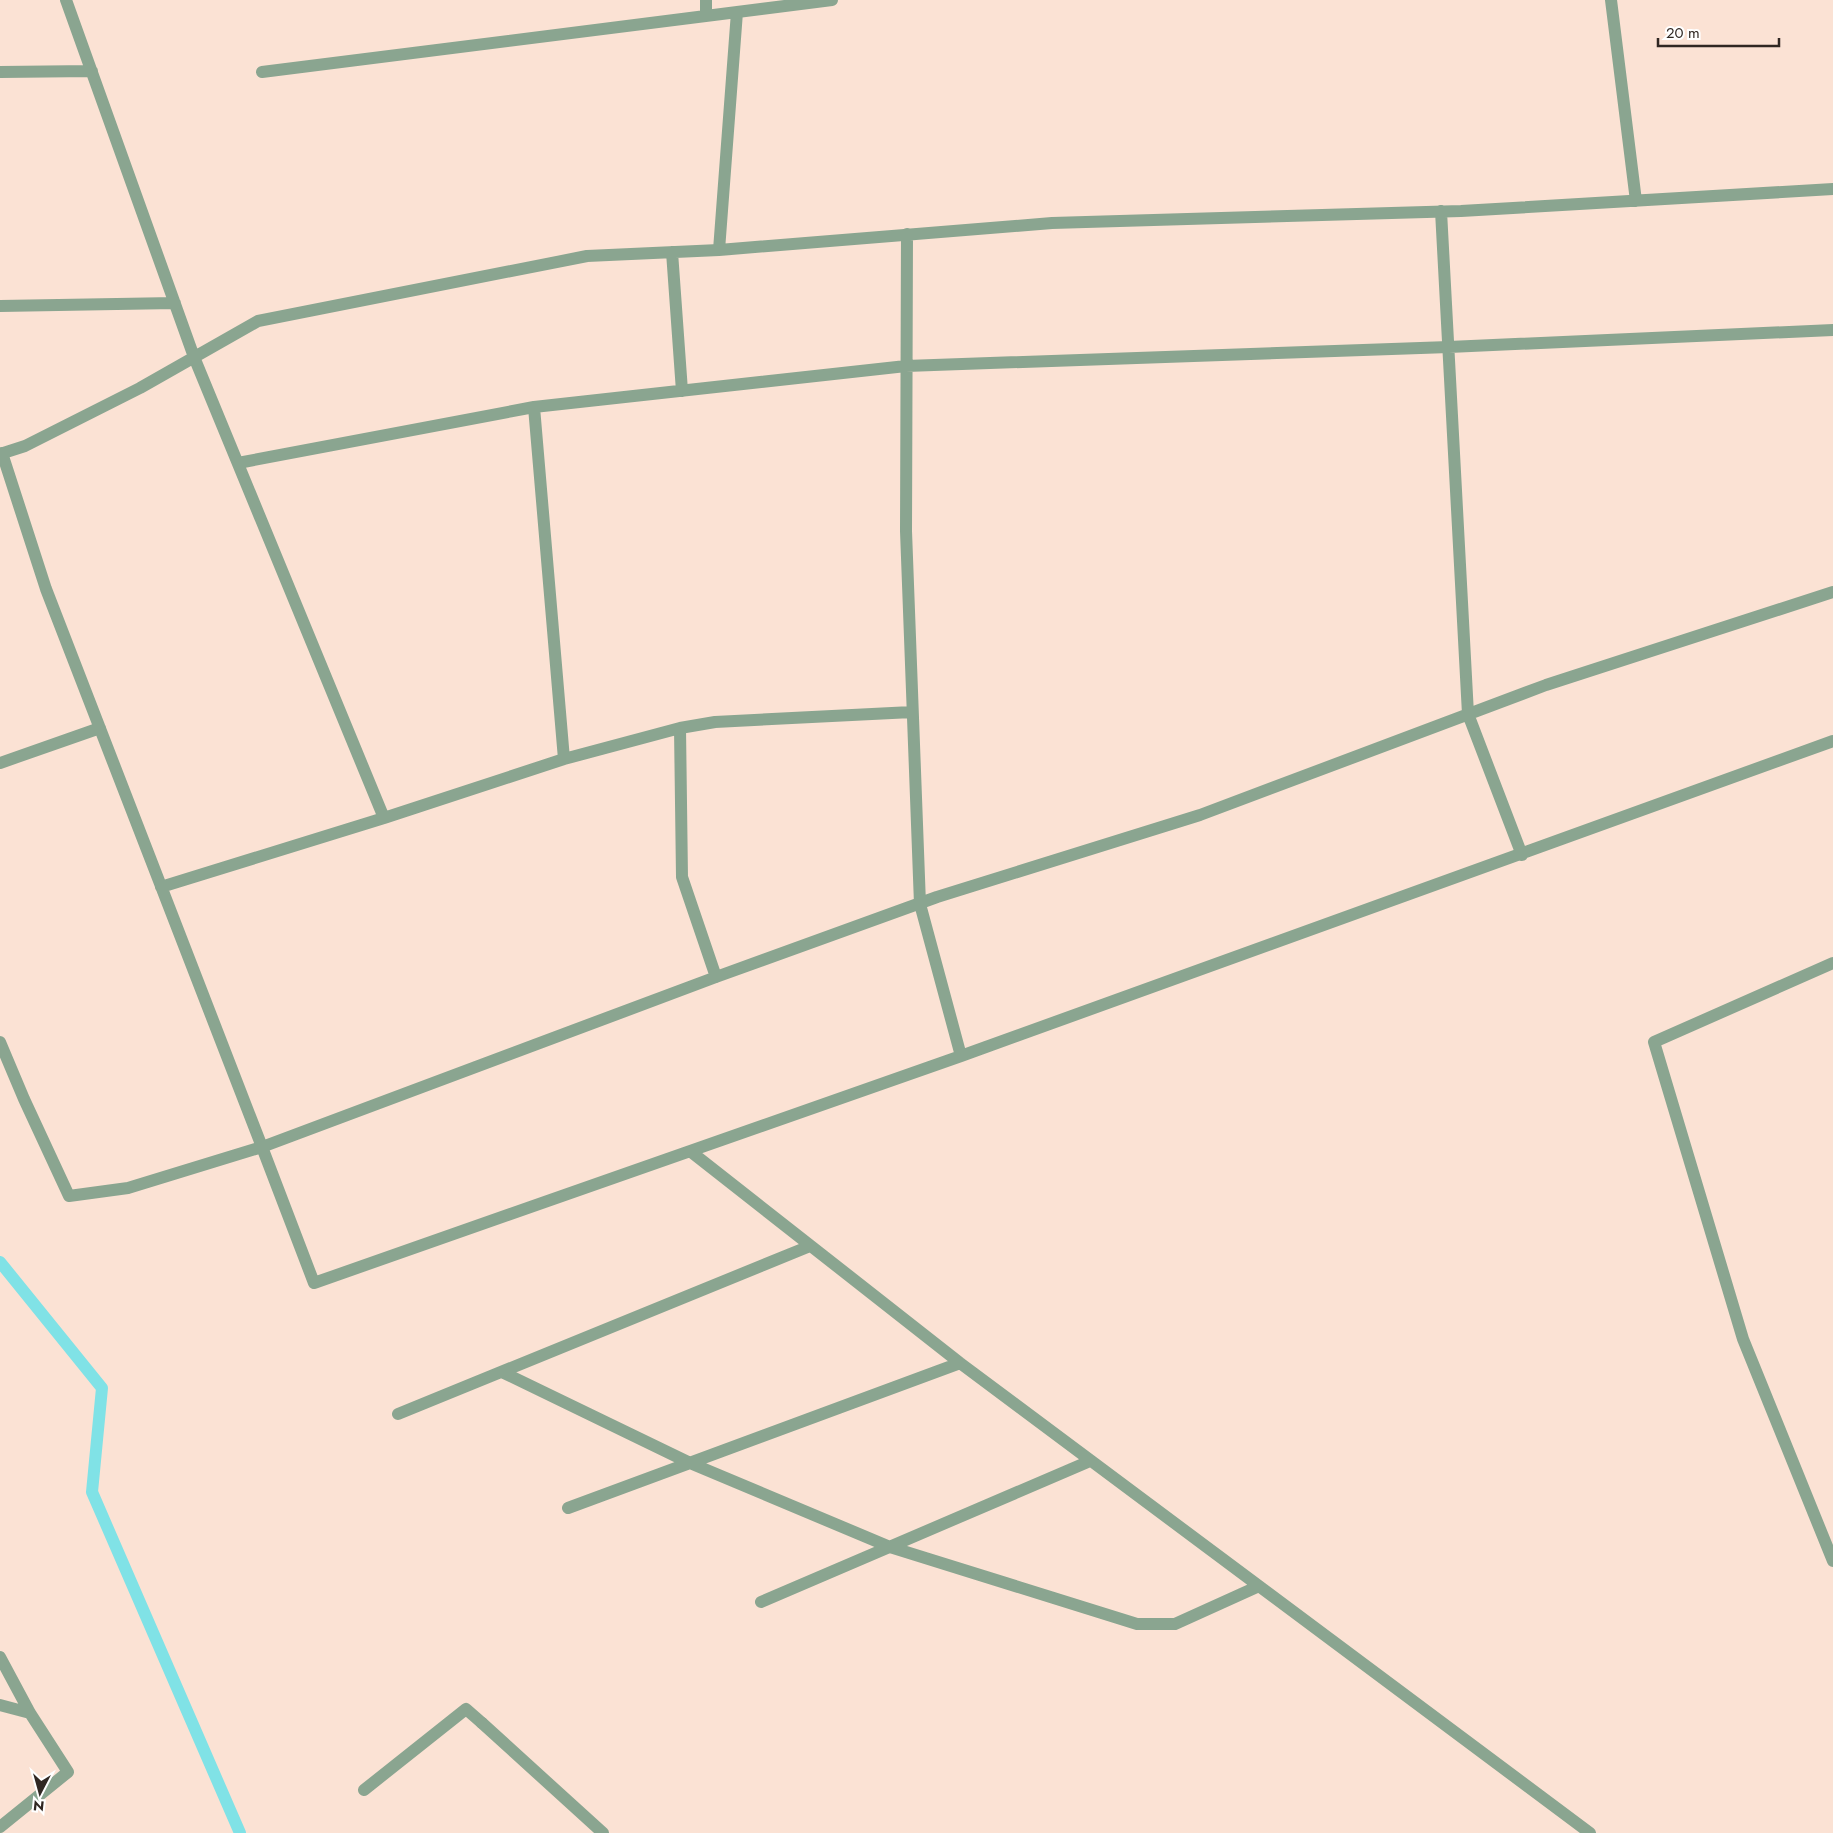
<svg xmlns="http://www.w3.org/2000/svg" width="1833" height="1833" font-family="Jost,sans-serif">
  <rect width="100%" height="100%" fill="#fbe2d4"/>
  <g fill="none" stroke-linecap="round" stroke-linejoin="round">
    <path stroke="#80e2e6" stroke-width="12" d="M0 1262 102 1388 92 1492 240 1833"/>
    <path stroke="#8aa590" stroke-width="12" d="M1833 963 1654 1042 1743 1339 1833 1561
      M364 1790 466 1709 482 1723"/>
    <path stroke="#8aa590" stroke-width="12" d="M66 0 194 357 384 818 161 887
      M706 0V16
      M1611 0 1636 201
      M0 72 92 71
      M262 72 832 0
      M1441 211 1468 714 1522 855
      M907 234 906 531 920 904 961 1056
      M719 250 737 12
      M672 252 682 391
      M0 306 175 303
      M2 453 46 589 262 1147 716 977 937 897 1200 815 1546 685 1833 592
      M0 454 25 446 140 388 258 321 587 256 719 250 1052 223 1461 211 1833 189
      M238 463 534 407
      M680 728 682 877 716 977
      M564 759 680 728 715 722 912 712
      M0 763 100 728
      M384 818 564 759 534 407 906 366 1449 347 1833 330
      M0 1042 24 1099 69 1196 128 1188 262 1147 314 1283 961 1056 1833 741
      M690 1151 960 1363 1590 1833
      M502 1372 690 1463 890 1547 1137 1624H1175L1259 1586
      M398 1414 810 1246
      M568 1508 960 1363
      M761 1602 1090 1461
      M0 1657 30 1713 68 1772 0 1827
      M0 1705 30 1713
      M482 1723 603 1833"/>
  </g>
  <g transform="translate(40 1793) rotate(186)" stroke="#ffffff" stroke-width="4" paint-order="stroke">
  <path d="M0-4L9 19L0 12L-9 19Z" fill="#302722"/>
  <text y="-8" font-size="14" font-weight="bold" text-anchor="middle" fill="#302722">N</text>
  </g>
  <path d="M1658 38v8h121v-8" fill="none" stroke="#302722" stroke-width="2.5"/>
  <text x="1666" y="38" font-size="15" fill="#302722" stroke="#ffffff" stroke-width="4" paint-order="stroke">20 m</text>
</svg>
